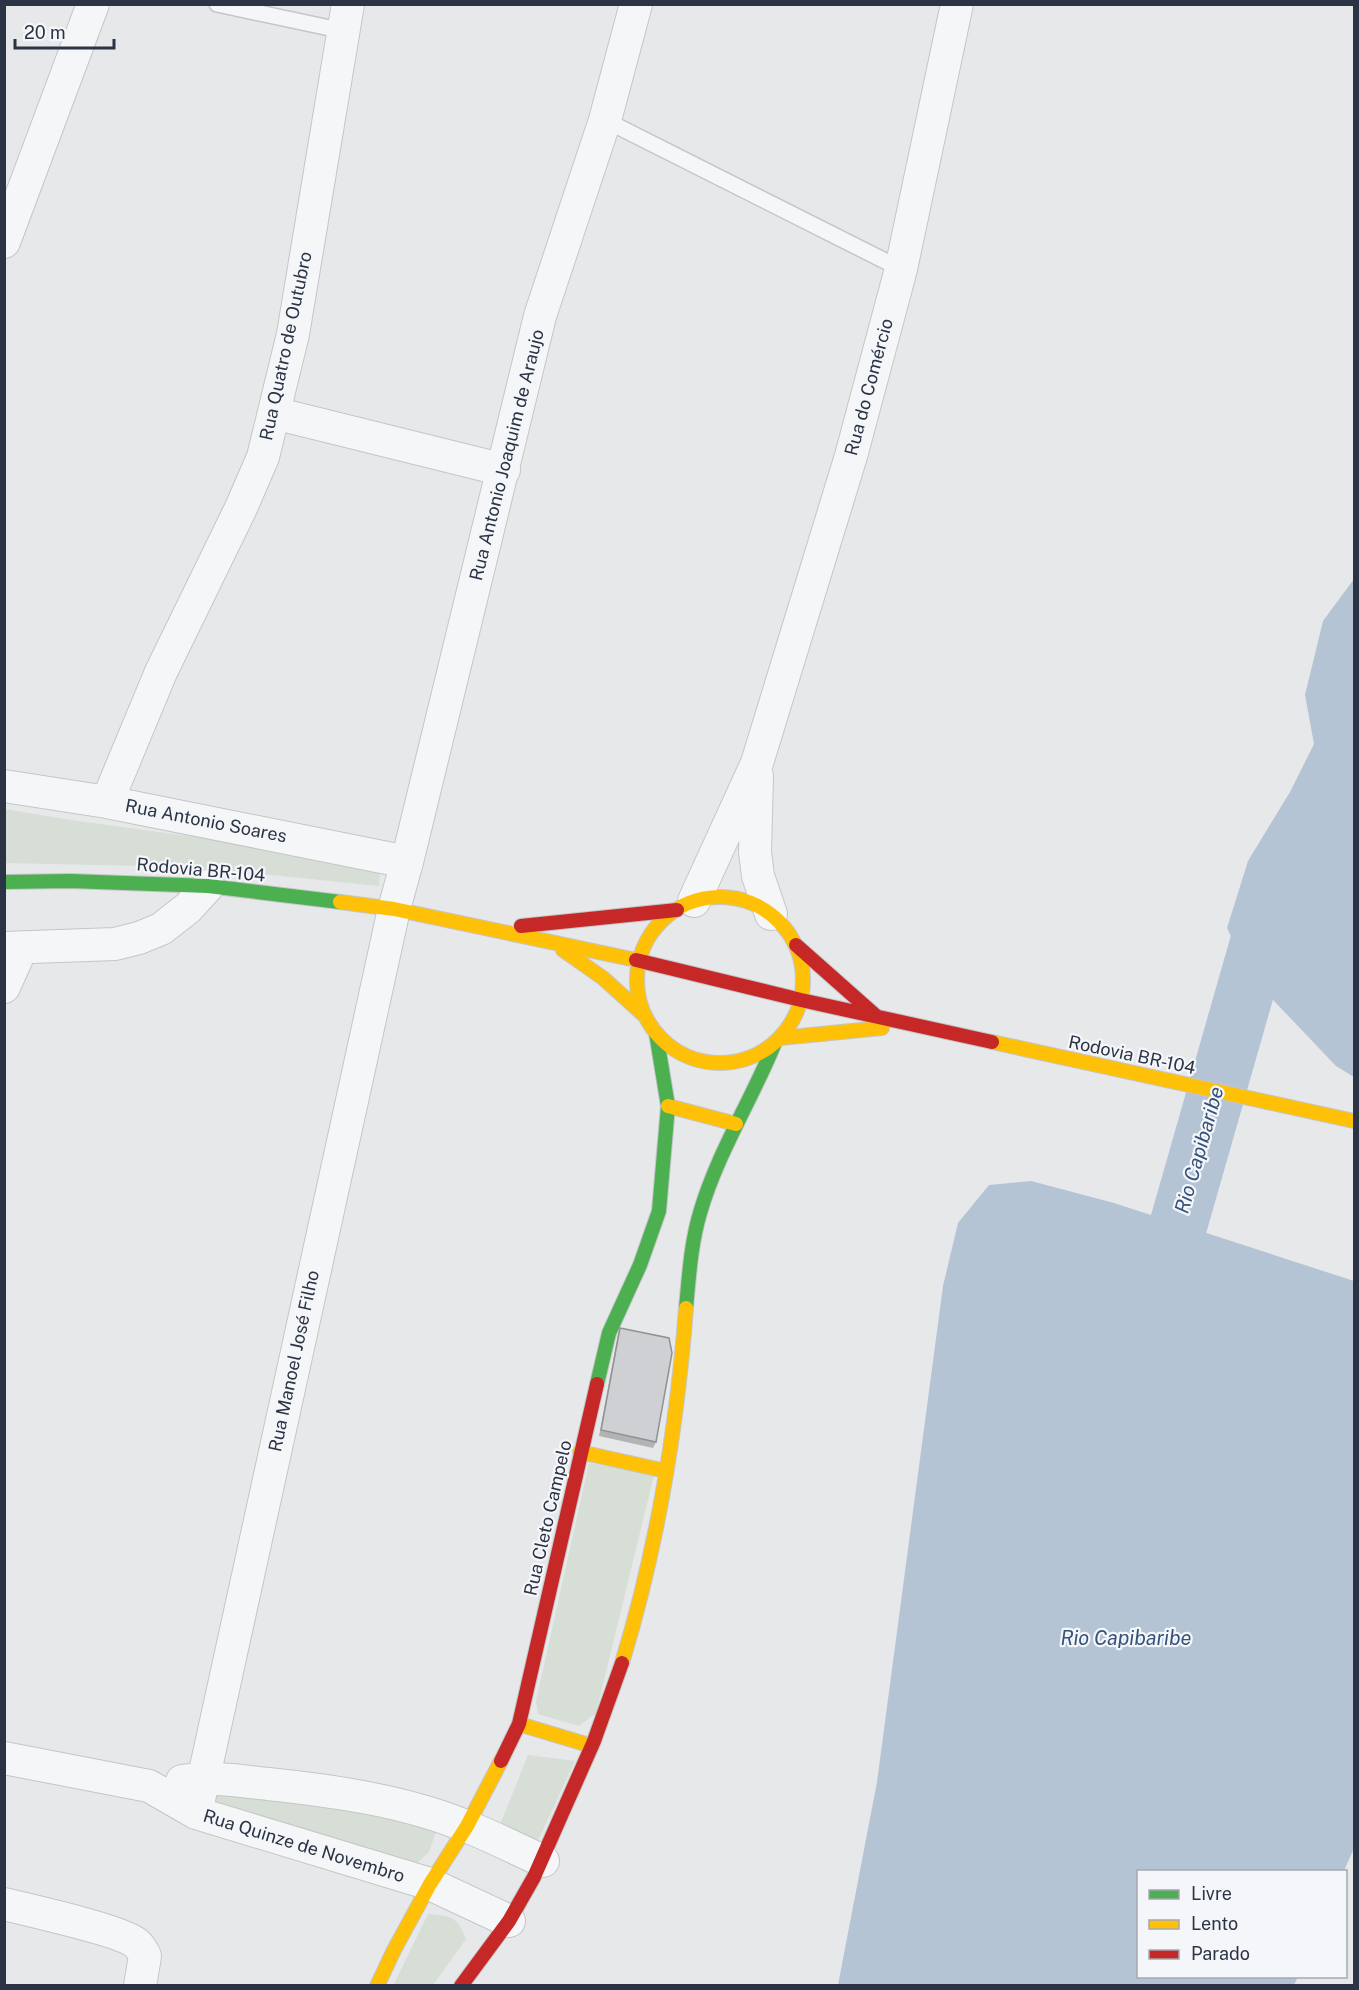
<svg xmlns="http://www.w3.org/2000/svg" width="1359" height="1990" font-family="'Public Sans',sans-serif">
  <rect width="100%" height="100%" fill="#e6e8ea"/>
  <path fill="#d6ded6" d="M4 809 71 820 195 837 380 868 379 886 191 867 5 863Z
    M589 1463 654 1475 596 1713 579 1726 538 1714 536 1701Z
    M528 1755 575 1761 536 1845 500 1825Z
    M214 1787 400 1812 436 1832 429 1852 409 1870 211 1809Z
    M428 1914C451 1916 457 1916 466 1939L433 1985 393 1986Z"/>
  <path fill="#b4c4d5" d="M1354 579V1077L1336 1066 1275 1002 1246 967 1227 928 1248 861 1290 792 1314 744 1305 695 1323 621Z
    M1031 1181 1114 1203 1354 1281V1848L1344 1871 1138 1872V1976L1298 1977 1294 1985H838L877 1782 943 1286 958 1223 989 1185Z"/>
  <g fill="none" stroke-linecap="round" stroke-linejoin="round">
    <path stroke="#b4c4d5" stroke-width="58" d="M1156 1303 1273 894"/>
    <g stroke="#c4c6c8" stroke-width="18">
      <path id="lane" d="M217 4 344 31
        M605 120 901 269"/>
    </g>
    <g stroke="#c4c6c8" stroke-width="34">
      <path id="street" d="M4 242 93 4
        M274 413 504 470
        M757 776 755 852 758 876 771 914
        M4 786 107 802 407 862
        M107 802 161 672 241 508 263 457 293 334 348 4
        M694 901 757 763 851 456 901 269 957 4
        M4 948 115 944 139 938 161 929 188 908 208 886
        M4 987 21 949
        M4 1758 149 1786 196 1813 430 1884 509 1921
        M182 1781C211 1776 239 1781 268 1784 335 1791 406 1801 468 1827 494 1837 518 1850 543 1861
        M196 1813 394 909 407 862 540 316 605 120 636 4
        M4 1904C28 1910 124 1931 137 1944 140 1947 143 1952 145 1956L140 1986"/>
    </g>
    <g stroke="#c4c6c8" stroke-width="16">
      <path id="fast" d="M4 882 70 881 208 886 340 902
        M686 1308C689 1276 691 1243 700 1213 717 1154 751 1101 774 1045
        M597 1384 609 1333 640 1265 659 1211 668 1106 656 1033"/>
    </g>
    <g stroke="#c4c6c8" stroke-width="16">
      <path id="slow" d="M637 980a83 83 0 1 1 166 0a83 83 0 1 1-166 0Z
        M340 902 394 909 636 960
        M563 950 603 978 645 1016
        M780 1038 882 1028
        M992 1042 1354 1121
        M668 1106 736 1124
        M580 1452 666 1471
        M622 1663C657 1548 677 1428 686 1308
        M519 1724 592 1746
        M377 1986 394 1950 430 1884 467 1826 501 1761"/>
    </g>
    <g stroke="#c4c6c8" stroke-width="16">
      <path id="jam" d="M521 926 677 910
        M796 945 875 1015
        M636 960 801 1000 992 1042
        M501 1761 519 1724 597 1384
        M461 1986 509 1921 534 1877 594 1741 622 1663"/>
    </g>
    <use href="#lane" stroke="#f5f6f7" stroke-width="15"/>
    <use href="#street" stroke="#f5f6f7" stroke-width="32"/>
    <use href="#fast" stroke="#4caf50" stroke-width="14"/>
    <use href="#slow" stroke="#ffc107" stroke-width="14"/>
    <use href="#jam" stroke="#c62828" stroke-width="14"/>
  </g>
  <path fill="#b1b3b5" d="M620 1328 656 1442 653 1448 599 1436 618 1334Z"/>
  <path fill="#ced0d3" stroke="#909294" stroke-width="1.5" d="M620 1328 669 1338 672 1353 656 1442 601 1430Z"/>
  <g text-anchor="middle" stroke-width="4.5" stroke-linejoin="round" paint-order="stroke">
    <g font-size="18" fill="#2b3445" stroke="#f4f6f9">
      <text transform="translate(286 346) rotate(-78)" y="6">Rua Quatro de Outubro</text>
      <text transform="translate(869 387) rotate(-75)" y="6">Rua do Comércio</text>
      <text transform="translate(507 455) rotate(-76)" y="6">Rua Antonio Joaquim de Araujo</text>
      <text transform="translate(206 821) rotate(11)" y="6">Rua Antonio Soares</text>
      <text transform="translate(201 870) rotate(5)" y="6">Rodovia BR-104</text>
      <text transform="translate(1132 1055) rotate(12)" y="6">Rodovia BR-104</text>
      <text transform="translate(294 1361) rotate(-78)" y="6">Rua Manoel José Filho</text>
      <text transform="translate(548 1518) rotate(-77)" y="6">Rua Cleto Campelo</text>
      <text transform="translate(304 1846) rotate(17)" y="6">Rua Quinze de Novembro</text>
    </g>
    <g font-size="20" font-style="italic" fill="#34527a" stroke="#f4f6f9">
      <text transform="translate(1199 1150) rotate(-74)" y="7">Rio Capibaribe</text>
      <text x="1126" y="1645">Rio Capibaribe</text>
    </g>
  </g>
  <rect width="1359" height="1990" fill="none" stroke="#2b3445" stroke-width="12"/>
  <rect x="1137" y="1870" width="210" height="108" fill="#f4f6f9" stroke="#a4a8b1" stroke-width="1.5"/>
  <rect x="1149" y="1890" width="30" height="9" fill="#4caf50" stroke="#a4a8b1" stroke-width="1.5"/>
  <text x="1191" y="1900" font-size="18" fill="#2b3445">Livre</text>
  <rect x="1149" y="1920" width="30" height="9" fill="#ffc107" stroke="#a4a8b1" stroke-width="1.5"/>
  <text x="1191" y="1930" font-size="18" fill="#2b3445">Lento</text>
  <rect x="1149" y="1950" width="30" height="9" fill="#c62828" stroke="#a4a8b1" stroke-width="1.5"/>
  <text x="1191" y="1960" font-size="18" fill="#2b3445">Parado</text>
  <path d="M15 39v9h99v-9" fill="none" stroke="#2b3445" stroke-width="3"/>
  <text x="24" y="39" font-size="18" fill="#2b3445" stroke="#f4f6f9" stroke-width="4.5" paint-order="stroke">20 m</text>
</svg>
